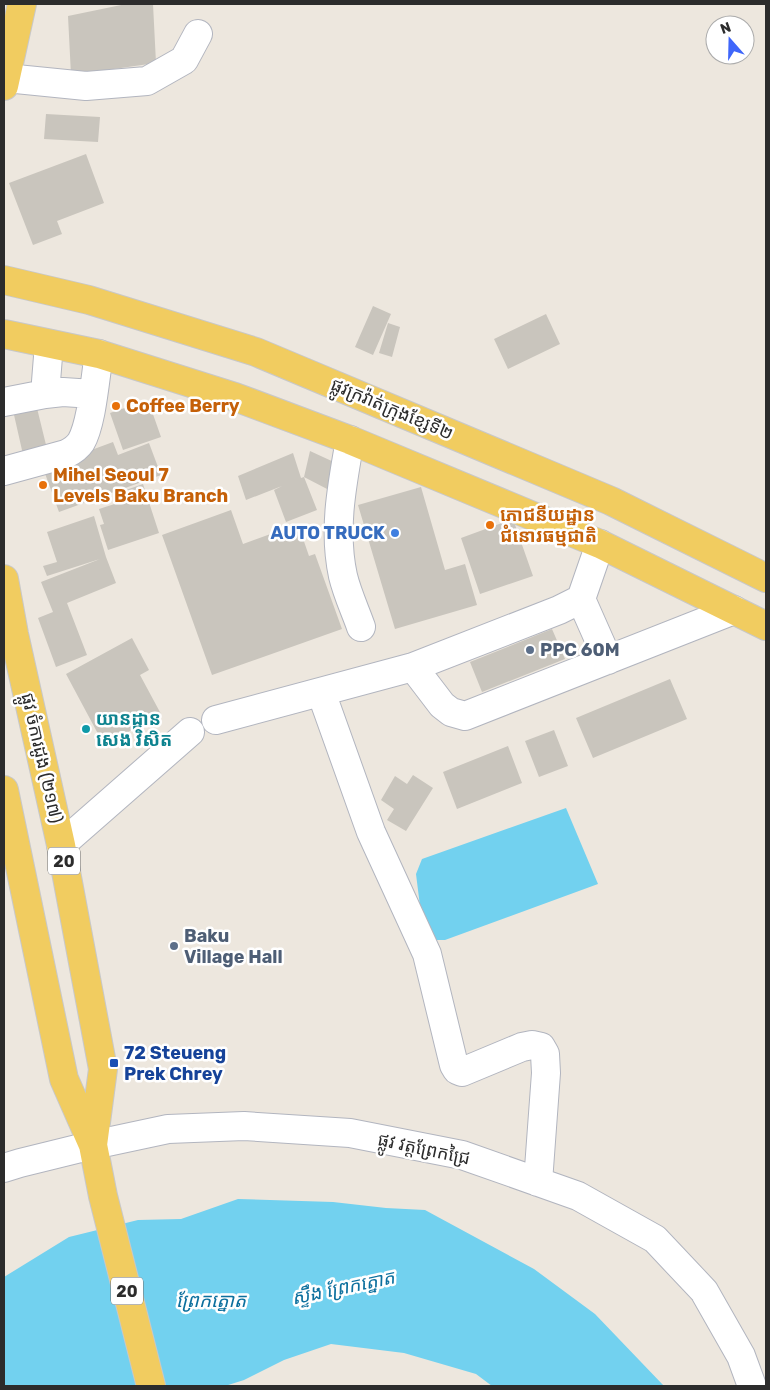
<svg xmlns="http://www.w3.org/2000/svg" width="770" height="1390" font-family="Rubik,'Noto Sans Khmer',sans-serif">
  <rect width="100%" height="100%" fill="#ede7de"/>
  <path fill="#72d1ef" d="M566 808 598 884 445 940H432L420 906 416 874 422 859Z
    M238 1199 333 1202 386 1208 425 1210 534 1269 595 1314 664 1386H492L476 1374 404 1353 331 1344 284 1360 244 1380 225 1386H4V1277L69 1237 138 1220 181 1219Z"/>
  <path fill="#c9c5bd" d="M126 4H153L156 63 71 75 68 16Z
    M46 114 100 117 98 142 44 139Z
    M86 154 104 203 57 221 62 234 33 245 9 183Z
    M373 306 391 314 373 355 355 347Z
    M546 314 560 344 508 369 494 339Z
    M388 323 400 327 392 357 379 353Z
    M35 400 48 453 24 459 12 406Z
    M148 400 161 437 123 450 110 413Z
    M113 442 118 455 149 443 161 475 59 512 43 468Z
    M310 451 336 463 329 490 304 477 317 510 286 522 274 490 282 486 246 500 238 476 293 453 301 478 304 477Z
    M143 484 159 533 108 550 100 525 104 524 99 509 130 499 126 490Z
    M421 487 445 570 465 564 477 605 395 629 358 505Z
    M231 510 243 544 298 524 309 556 315 554 342 629 212 675 162 535Z
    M94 516 106 557 116 583 67 603 87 655 56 667 38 618 53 612 41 582 100 559 47 576 43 566 57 562 47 532Z
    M513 519 533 576 480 594 461 538Z
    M552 629 565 659 482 692 470 662Z
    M132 638 149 670 140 675 161 714 104 745 66 674Z
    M670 679 687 719 593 758 576 718Z
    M554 730 568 766 539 777 525 741Z
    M508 746 522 783 457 809 443 772Z
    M413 775 433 788 406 831 387 820 394 809 381 800 395 776 407 784Z"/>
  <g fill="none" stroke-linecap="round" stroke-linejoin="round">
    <g stroke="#b2b5bf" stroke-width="30">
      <path id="minor" d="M6 78 86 86 147 81 184 60 198 34
        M45 394 49 344
        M4 402 45 394 63 392 93 394
        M350 440C342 485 333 530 343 576 347 593 355 610 361 627
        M4 471 66 454C72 451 77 448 81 442 92 423 95 378 99 354
        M581 599 608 660
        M413 667 442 705 451 712 465 716 734 610
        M321 692 371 832 427 954 454 1065 457 1070 462 1072 522 1047 532 1045 541 1047 545 1054 546 1073 538 1182
        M216 720 413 667 559 610 581 599 600 544
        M61 845 190 732
        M4 1168 20 1163 93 1145 168 1129 244 1126 350 1133 462 1155 578 1196 655 1239 704 1291 741 1356 752 1386"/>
    </g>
    <g stroke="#c8c8c8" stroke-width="30">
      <path id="major" d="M4 86 22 4
        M4 280 89 300 256 352 611 501 766 578
        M4 334 99 354 235 397 350 440 600 544 766 626
        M4 579 14 634 61 845 103 1069 93 1145
        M4 790 64 1079 93 1145 103 1196 151 1386"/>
    </g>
    <use href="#minor" stroke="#fff" stroke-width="28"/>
    <use href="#major" stroke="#f1cc60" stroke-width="28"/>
  </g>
  <g fill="#e8710a" stroke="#fff" stroke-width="2">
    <circle cx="116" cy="406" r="5"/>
    <circle cx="43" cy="485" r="5"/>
    <circle cx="490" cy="525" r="5"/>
  </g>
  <circle fill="#3f7fe0" stroke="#fff" stroke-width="2" cx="395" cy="533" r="5"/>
  <g fill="#5c6f8a" stroke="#fff" stroke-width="2">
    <circle cx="530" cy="650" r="5"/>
    <circle cx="174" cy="946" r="5"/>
  </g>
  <circle fill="#0f9aa8" stroke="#fff" stroke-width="2" cx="86" cy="729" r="5"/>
  <rect fill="#1a4fb4" stroke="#fff" stroke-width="2" x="109" y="1058" width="10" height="10" rx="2.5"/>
  <g text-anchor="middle" stroke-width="5" stroke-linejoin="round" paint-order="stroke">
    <g fill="#fff" stroke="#6b6b6b" stroke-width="1">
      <rect x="48" y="847.5" width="32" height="27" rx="4"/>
      <rect x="111" y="1277.5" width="32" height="27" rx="4"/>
    </g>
    <g font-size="16" font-weight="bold" fill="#2c2c2c">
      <text x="64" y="867">20</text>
      <text x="127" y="1297">20</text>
    </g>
    <g font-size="18" font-weight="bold" fill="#c56008" stroke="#fff" text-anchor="start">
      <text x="126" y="412">Coffee Berry</text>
      <text x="53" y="481">Mihel Seoul 7<tspan x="53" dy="21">Levels Baku Branch</tspan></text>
      <text x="500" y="521">ភោជនីយដ្ឋាន<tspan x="500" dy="21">ជំនោរធម្មជាតិ</tspan></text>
    </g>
    <g font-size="18" fill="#2c2c2c" stroke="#fff">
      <text transform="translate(392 409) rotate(23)" y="6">ផ្លូវក្រវ៉ាត់ក្រុងខ្សែទី២</text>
      <text transform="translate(42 758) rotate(77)" y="6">ផ្លូវ ចំការដូង (២១៧)</text>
      <text transform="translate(424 1149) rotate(12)" y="6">ផ្លូវ វត្តព្រែកជ្រៃ</text>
    </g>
    <g font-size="18" font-weight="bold" fill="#366cbe" stroke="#fff" text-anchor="end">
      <text x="385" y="539">AUTO TRUCK</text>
    </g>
    <g font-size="18" font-weight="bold" fill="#4e5e75" stroke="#fff" text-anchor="start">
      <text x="540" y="656">PPC 60M</text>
      <text x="184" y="942">Baku<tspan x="184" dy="21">Village Hall</tspan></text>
    </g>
    <g font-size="18" font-weight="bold" fill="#0d838f" stroke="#fff" text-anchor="start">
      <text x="96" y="725">យានដ្ឋាន<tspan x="96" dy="21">សេង វិសិត</tspan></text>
    </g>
    <g font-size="18" font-weight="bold" fill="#164399" stroke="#fff" text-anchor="start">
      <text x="124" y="1059">72 Steueng<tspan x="124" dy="21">Prek Chrey</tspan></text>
    </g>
    <g font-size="19" font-style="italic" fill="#0d709e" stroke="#fff">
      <text transform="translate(343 1287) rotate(-12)" y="7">ស្ទឹង ព្រែកត្នោត</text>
      <text x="211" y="1307">ព្រែកត្នោត</text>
    </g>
  </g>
  <rect width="770" height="1390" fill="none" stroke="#2c2c2c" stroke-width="10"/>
  <g transform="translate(730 40) rotate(340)"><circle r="24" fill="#ffffff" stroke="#ababab"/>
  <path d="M0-4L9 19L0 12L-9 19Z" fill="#3f66fa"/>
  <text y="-8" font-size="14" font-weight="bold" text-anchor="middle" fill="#2c2c2c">N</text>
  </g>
</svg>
